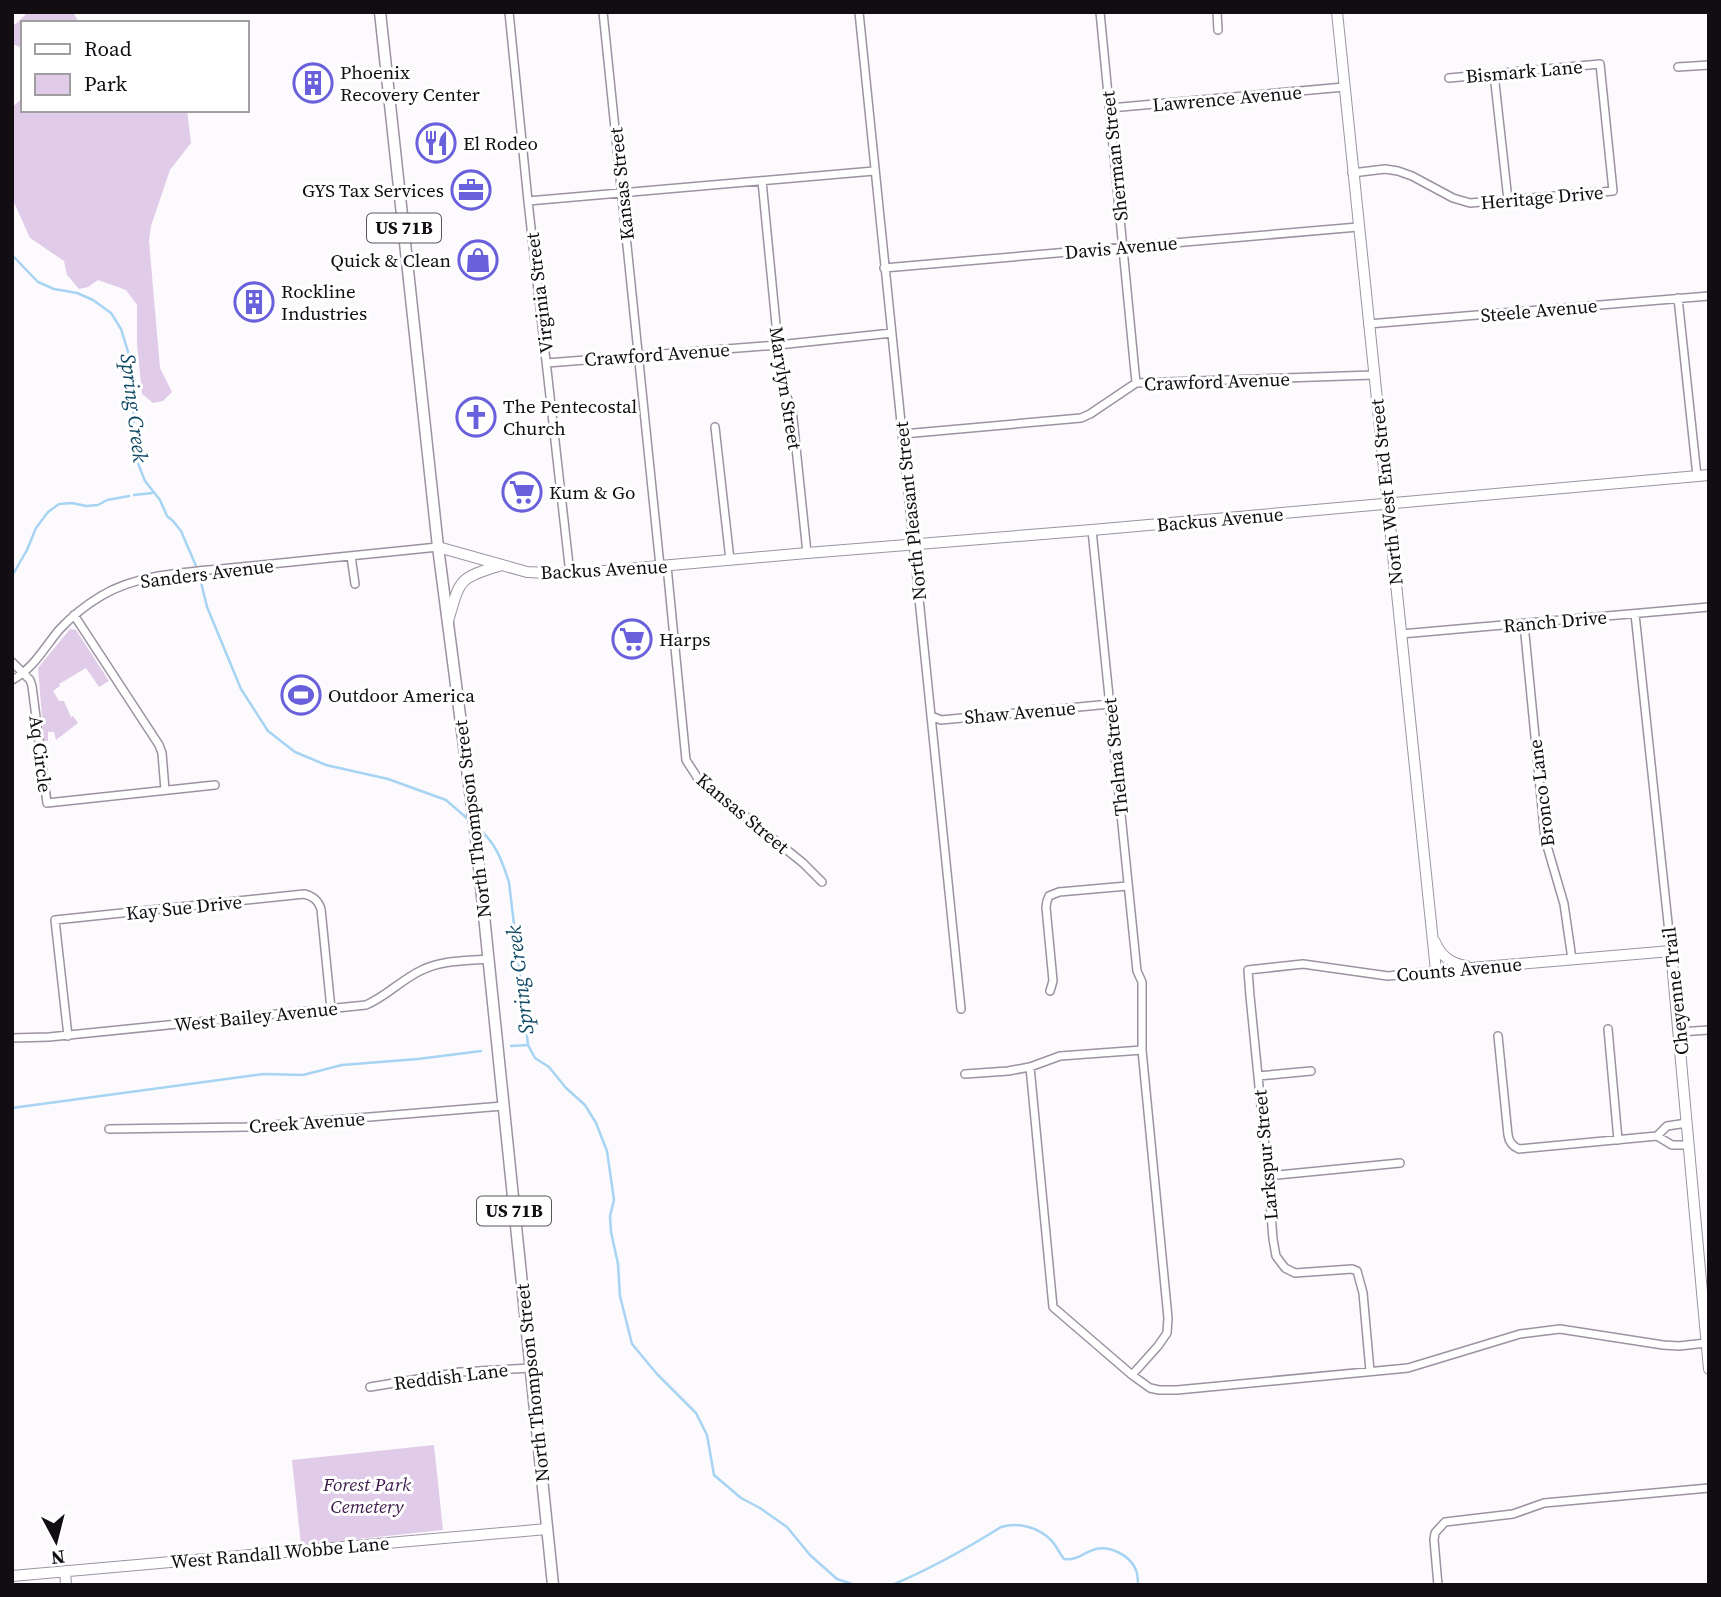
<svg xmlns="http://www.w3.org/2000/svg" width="1721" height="1597" font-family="'Source Serif 4',serif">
  <rect width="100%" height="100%" fill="#fdfafe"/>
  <path fill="#e0cce9" d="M28 12H73L79 23H23V48L12 44V25L17 23Z
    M23 98V110H187L191 143 170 170 151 226 149 241 160 368 172 392 163 401 153 403 142 394 137 344V305L126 290 98 280 88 287 79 289 67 275 64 261 30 238 12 198V107Z
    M70 629 76 630 109 681 99 687 86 668 59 684 60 686 53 691 59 701H64L71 717 73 716 78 723 56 740 54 732H48V741H44L38 668Z
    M434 1445 443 1530 301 1545 292 1460Z"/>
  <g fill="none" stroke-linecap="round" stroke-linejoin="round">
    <path stroke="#a6d4f2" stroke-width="2.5" d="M12 255 38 282 54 289 77 293 93 300 111 313 121 329 129 355 132 383 135 449 139 466 145 481 160 500 167 516 173 521 181 531 196 566
      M134 495 152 493
      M12 576 27 550 36 528 48 512 59 504 72 503 86 506 98 505 107 500 129 496
      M200 578 207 607 241 689 268 731 295 752 326 765 388 779 446 800 469 820
      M479 829C496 843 502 861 509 882L528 1045 535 1058 549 1067 566 1088 585 1105 596 1123 607 1151 614 1200 610 1216 611 1232 618 1264 620 1296 632 1344 657 1374 696 1413 707 1435 714 1475 741 1498 760 1508 787 1527 810 1555 837 1579 855 1585
      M511 1046 528 1045
      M12 1108 264 1074 303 1075 342 1065 418 1059 481 1051
      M892 1585C930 1569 966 1549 1001 1527 1018 1522 1038 1527 1051 1540 1056 1545 1059 1553 1064 1559 1077 1561 1084 1552 1096 1549 1110 1546 1129 1555 1135 1568 1138 1573 1138 1579 1138 1585"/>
    <g stroke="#9d92a2" stroke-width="10">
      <path id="street" d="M509 12 528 201 570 574
        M603 12 660 566
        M859 12 961 1009
        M1100 12 1136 383
        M1217 12 1218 30
        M1678 67 1709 65
        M1494 74 1508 200
        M1110 108 1344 87
        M1352 173 1385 169 1398 171 1412 176 1453 198 1470 203 1613 191 1600 64 1449 78
        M762 181 782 386 792 409 807 553
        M528 201 874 171
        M884 268 1358 227
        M1678 298 1697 476
        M1368 324 1709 296
        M547 363 778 345 892 333
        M715 427 730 560
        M903 434 1081 418 1090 414 1136 383 1373 375
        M1092 530 1137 971 1142 982V1050L1168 1318 1167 1333 1158 1346 1132 1375
        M351 556 355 584
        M667 566 686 760 697 777 803 863 822 882
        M1635 614 1671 951
        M74 615 159 745 162 753 165 790
        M1524 624 1545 839 1564 904 1572 959
        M1401 634 1709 607
        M12 662 30 680 32 686 47 803 215 785
        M12 680C34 668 44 648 59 630 71 617 86 605 101 596 140 572 196 572 241 567 307 560 372 554 438 547
        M931 716 941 720 1110 704
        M1050 991 1053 981 1046 907 1047 901 1049 896 1059 892 1127 886
        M1608 1029 1618 1140
        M1679 1032 1709 1030
        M68 1036 55 920 304 894C313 896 318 900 321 909L331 1009
        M1498 1036 1508 1135C1509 1142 1512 1146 1519 1149L1657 1136 1672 1145H1688
        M12 1038 49 1037 366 1005C387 996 402 979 422 970 442 960 466 961 488 959
        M1030 1067 1053 1307 1132 1375 1150 1388 1159 1390H1177L1408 1368 1520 1334 1560 1329 1663 1345 1679 1346 1706 1343
        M965 1074 1008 1071 1030 1067 1060 1056 1142 1050
        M1258 1076 1311 1071
        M109 1129 247 1127 503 1106
        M1657 1136 1667 1126 1687 1123
        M1268 1176 1400 1163
        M1370 1371 1363 1293 1357 1271 1352 1269 1295 1273 1285 1268 1276 1256 1273 1239 1268 1176 1250 996 1248 970 1303 964 1388 976 1436 971
        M370 1387 460 1372 531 1368
        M1438 1585 1434 1540 1435 1533 1445 1522 1513 1514 1544 1503 1709 1488"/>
    </g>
    <g stroke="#9d92a2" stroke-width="12">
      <path id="secondary" d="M1337 12 1436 971 1671 951 1709 1369
        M438 547 527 572 570 574 807 553 1092 530 1709 475
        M448 621C460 581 457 578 499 566
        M1435 942C1441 956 1450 963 1466 966
        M65 1571 66 1585
        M12 1576 547 1529"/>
    </g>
    <g stroke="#9d92a2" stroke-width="13">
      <path id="primary" d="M380 12 438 547 476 838 553 1585"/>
    </g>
    <use href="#street" stroke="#fff" stroke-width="7"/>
    <use href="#secondary" stroke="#fff" stroke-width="10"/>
    <use href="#primary" stroke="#fff" stroke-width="10"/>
  </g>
  <defs>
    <g id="building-ring" transform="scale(2.0125)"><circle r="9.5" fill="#fff" stroke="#6961db" stroke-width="1.5"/><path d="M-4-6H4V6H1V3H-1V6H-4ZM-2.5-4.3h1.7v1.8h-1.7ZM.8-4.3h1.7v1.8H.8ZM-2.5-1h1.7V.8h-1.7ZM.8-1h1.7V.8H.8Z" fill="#6961db"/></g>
    <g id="restaurant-ring" transform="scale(2.0125)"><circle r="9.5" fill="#fff" stroke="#6961db" stroke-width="1.5"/><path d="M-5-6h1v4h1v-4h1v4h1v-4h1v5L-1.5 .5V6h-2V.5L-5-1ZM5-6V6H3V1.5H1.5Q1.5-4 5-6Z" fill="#6961db"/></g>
    <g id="office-ring" transform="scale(2.0125)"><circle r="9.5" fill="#fff" stroke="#6961db" stroke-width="1.5"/><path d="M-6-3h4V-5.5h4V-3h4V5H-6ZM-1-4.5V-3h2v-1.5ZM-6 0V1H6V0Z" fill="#6961db"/></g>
    <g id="shop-ring" transform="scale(2.0125)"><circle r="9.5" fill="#fff" stroke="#6961db" stroke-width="1.5"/><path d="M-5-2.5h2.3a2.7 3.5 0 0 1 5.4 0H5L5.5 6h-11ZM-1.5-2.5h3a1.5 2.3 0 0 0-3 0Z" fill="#6961db"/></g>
    <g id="church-ring" transform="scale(2.0125)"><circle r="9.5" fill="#fff" stroke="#6961db" stroke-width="1.5"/><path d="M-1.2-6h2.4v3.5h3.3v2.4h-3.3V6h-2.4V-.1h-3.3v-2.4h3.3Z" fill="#6961db"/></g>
    <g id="supermarket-ring" transform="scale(2.0125)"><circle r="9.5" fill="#fff" stroke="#6961db" stroke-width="1.5"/><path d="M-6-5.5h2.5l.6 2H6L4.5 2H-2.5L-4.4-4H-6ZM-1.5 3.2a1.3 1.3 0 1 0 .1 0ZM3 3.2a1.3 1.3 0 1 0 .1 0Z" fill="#6961db"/></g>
    <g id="stadium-ring" transform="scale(2.0125)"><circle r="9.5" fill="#fff" stroke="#6961db" stroke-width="1.5"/><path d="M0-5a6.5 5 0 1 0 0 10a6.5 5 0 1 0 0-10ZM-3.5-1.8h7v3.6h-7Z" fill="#6961db"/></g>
  </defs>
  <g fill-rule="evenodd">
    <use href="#building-ring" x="313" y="83"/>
    <use href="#restaurant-ring" x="436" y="143"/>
    <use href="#office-ring" x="471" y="190"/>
    <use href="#shop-ring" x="478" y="260"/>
    <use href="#building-ring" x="254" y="302"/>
    <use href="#church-ring" x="476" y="417"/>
    <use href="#supermarket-ring" x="522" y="492"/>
    <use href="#supermarket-ring" x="632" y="639"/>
    <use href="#stadium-ring" x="301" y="695"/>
  </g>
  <g text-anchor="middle" stroke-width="6" stroke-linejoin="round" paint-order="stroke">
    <g fill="#fff" stroke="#58565a" stroke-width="2">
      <rect x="367" y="213.5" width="74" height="29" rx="5"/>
      <rect x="477" y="1196.5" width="74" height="29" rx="5"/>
    </g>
    <g font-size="18" font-weight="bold" fill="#110d13">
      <text x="404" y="234">US 71B</text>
      <text x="514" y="1217">US 71B</text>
    </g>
    <g font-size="19" fill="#110d13" stroke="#fff">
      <text transform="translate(1524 71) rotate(-5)" y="7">Bismark Lane</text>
      <text transform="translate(1227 98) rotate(-5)" y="7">Lawrence Avenue</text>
      <text transform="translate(1114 156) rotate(-96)" y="7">Sherman Street</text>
      <text transform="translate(621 184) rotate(-96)" y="7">Kansas Street</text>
      <text transform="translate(1542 197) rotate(-5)" y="7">Heritage Drive</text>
      <text transform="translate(1121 247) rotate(-5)" y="7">Davis Avenue</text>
      <text transform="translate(539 293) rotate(-97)" y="7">Virginia Street</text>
      <text transform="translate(1539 310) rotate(-5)" y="7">Steele Avenue</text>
      <text transform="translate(657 354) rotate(-4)" y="7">Crawford Avenue</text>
      <text transform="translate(1217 381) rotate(-2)" y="7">Crawford Avenue</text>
      <text transform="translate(786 388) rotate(81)" y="7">Marylyn Street</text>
      <text transform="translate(1386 492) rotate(-96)" y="7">North West End Street</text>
      <text transform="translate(910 511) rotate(-96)" y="7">North Pleasant Street</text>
      <text transform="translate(1220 519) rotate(-5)" y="7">Backus Avenue</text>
      <text transform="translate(604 569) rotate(-3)" y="7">Backus Avenue</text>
      <text transform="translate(207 573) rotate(-7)" y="7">Sanders Avenue</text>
      <text transform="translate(1555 621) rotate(-5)" y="7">Ranch Drive</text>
      <text transform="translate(1020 712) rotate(-5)" y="7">Shaw Avenue</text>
      <text transform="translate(41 754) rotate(83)" y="7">Aq Circle</text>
      <text transform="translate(1115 757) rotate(-96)" y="7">Thelma Street</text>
      <text transform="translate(1541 793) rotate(-97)" y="7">Bronco Lane</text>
      <text transform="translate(743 813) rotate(40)" y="7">Kansas Street</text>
      <text transform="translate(472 819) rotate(-97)" y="7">North Thompson Street</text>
      <text transform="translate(184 907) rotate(-6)" y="7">Kay Sue Drive</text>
      <text transform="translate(1459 969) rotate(-5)" y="7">Counts Avenue</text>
      <text transform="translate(1675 991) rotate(-96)" y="7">Cheyenne Trail</text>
      <text transform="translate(256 1016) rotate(-6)" y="7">West Bailey Avenue</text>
      <text transform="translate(307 1122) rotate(-4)" y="7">Creek Avenue</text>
      <text transform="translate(1265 1155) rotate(-95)" y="7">Larkspur Street</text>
      <text transform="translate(451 1376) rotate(-7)" y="7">Reddish Lane</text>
      <text transform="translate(532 1383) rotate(-96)" y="7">North Thompson Street</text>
      <text transform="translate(280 1552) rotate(-5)" y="7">West Randall Wobbe Lane</text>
    </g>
    <g font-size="19" fill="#110d13" stroke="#fff" text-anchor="start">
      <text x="340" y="79">Phoenix<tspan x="340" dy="22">Recovery Center</tspan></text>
      <text x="463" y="150">El Rodeo</text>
      <text x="444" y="197" text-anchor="end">GYS Tax Services</text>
      <text x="451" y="267" text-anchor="end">Quick &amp; Clean</text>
      <text x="281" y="298">Rockline<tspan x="281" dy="22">Industries</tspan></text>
      <text x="503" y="413">The Pentecostal<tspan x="503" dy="22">Church</tspan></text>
      <text x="549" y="499">Kum &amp; Go</text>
      <text x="659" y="646">Harps</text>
      <text x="328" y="702">Outdoor America</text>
    </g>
    <g font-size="19" font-style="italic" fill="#3d194b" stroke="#fff">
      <text x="367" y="1491">Forest Park<tspan x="367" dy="22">Cemetery</tspan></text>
    </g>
    <g font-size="21" font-style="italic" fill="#104966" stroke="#fff">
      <text transform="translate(134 408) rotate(83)" y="7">Spring Creek</text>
      <text transform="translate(520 980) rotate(-97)" y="7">Spring Creek</text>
    </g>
  </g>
  <rect width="1721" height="1597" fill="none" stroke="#110d13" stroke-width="28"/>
  <rect x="21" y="21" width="228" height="91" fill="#ffffff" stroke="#a09ea1" stroke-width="2"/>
  <rect x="35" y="44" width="35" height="10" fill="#ffffff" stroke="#a09ea1" stroke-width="2"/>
  <text x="84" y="56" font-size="21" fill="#110d13">Road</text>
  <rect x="35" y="74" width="35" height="21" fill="#e0cce9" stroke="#a09ea1" stroke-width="2"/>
  <text x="84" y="91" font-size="21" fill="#110d13">Park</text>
  <g transform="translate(56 1541) rotate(173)" stroke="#ffffff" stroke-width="5" paint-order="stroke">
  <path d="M0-5L12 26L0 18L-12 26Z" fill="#110d13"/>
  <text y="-10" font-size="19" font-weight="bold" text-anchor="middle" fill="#110d13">N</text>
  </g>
</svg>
